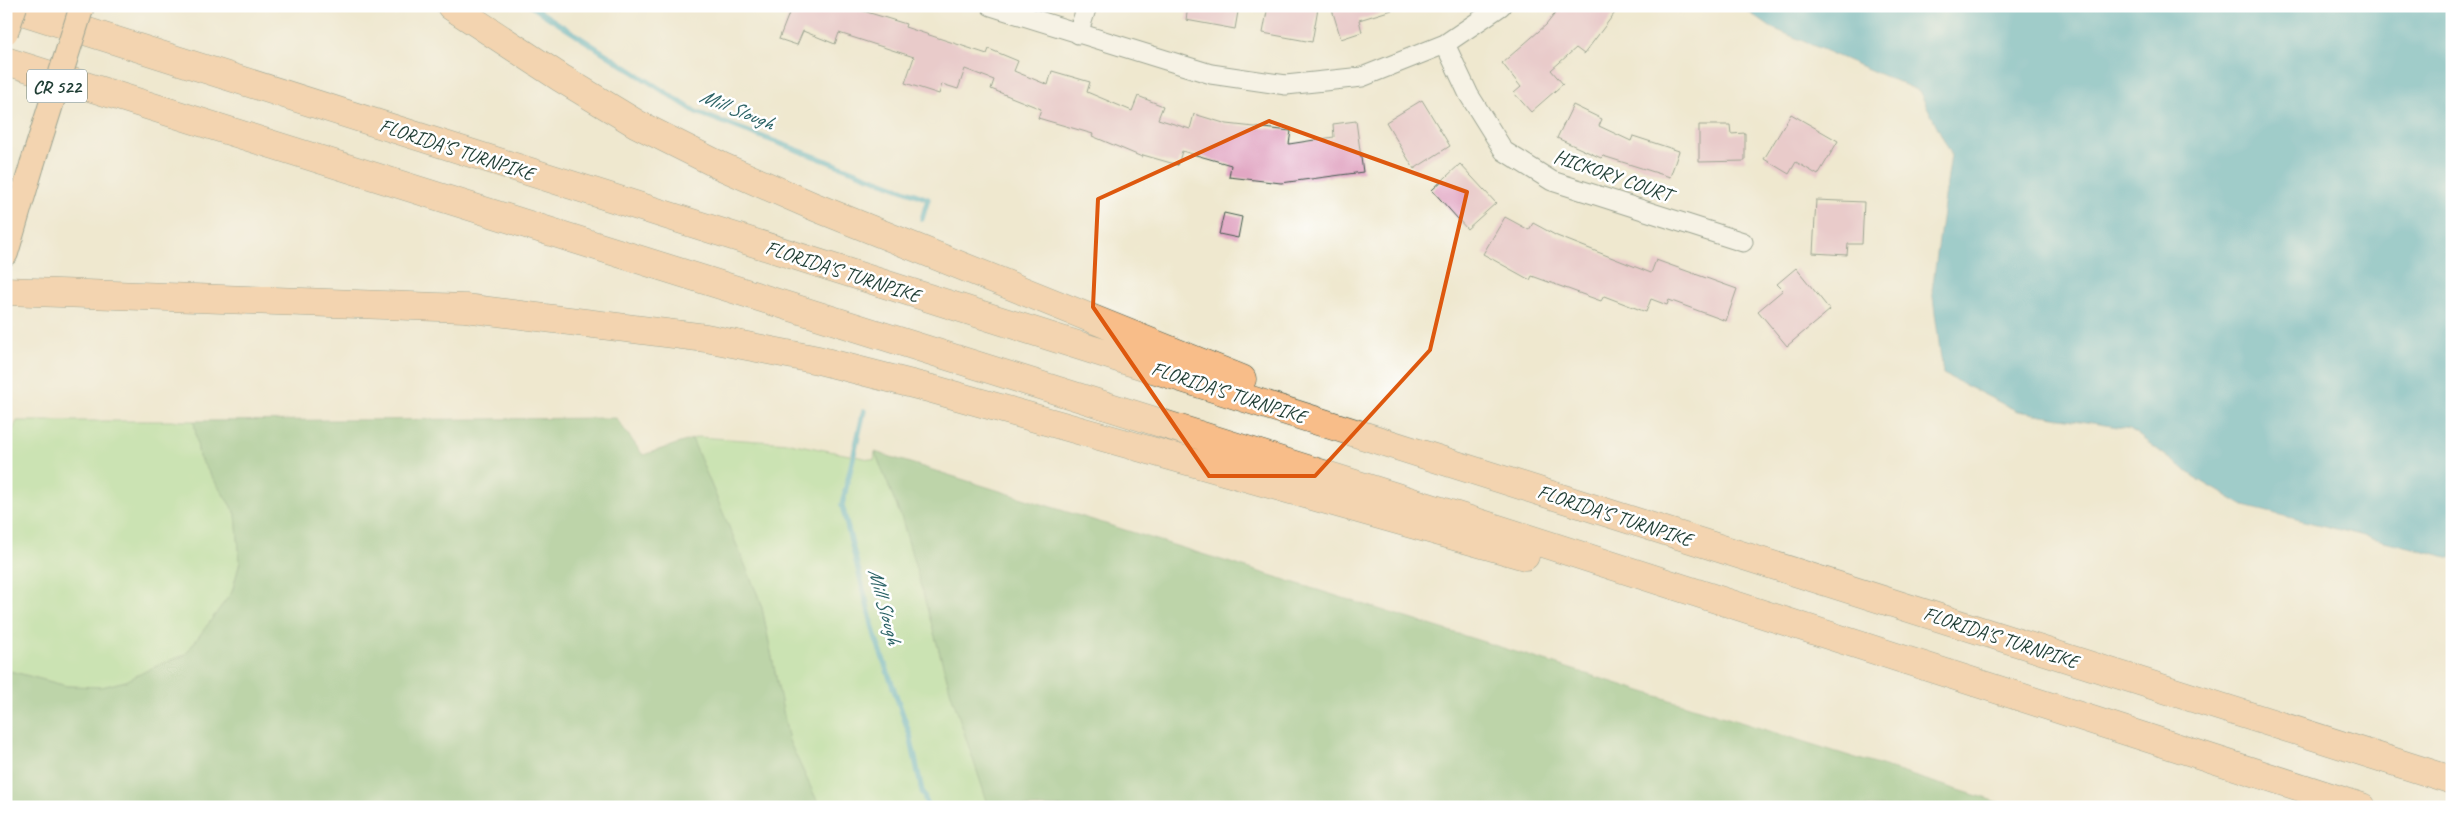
<svg xmlns="http://www.w3.org/2000/svg" width="2458" height="813" font-family="Caveat,sans-serif">
  <rect width="100%" height="100%" fill="#fff"/>
  <filter id="ink" filterUnits="userSpaceOnUse"><feTurbulence type="fractalNoise" baseFrequency=".02" numOctaves="2"/><feDisplacementMap in="SourceGraphic" scale="10" xChannelSelector="R" yChannelSelector="G"/><feConvolveMatrix kernelMatrix="1 2 1 2 8 2 1 2 1" color-interpolation-filters="sRGB"/></filter>
  <filter id="wash" filterUnits="userSpaceOnUse"><feTurbulence type="fractalNoise" baseFrequency=".0096" numOctaves="4" result="noise"/><feDisplacementMap in="SourceGraphic" scale="20" xChannelSelector="R" yChannelSelector="G"/><feGaussianBlur stdDeviation="1.12" result="paint"/><feColorMatrix in="noise" values="0 0 0 0 0 0 0 0 0 0 0 0 0 0 0 0 0 1.4 0 .05"/><feComposite in="paint" operator="in"/></filter>
  <g filter="url(#wash)">
    <rect width="100%" height="100%" fill="#efe8cf"/>
    <path fill="#a1dd90" stroke="#608d62" d="M17 421H194L199 457 236 514 240 562 232 592 185 655 158 665 126 681 102 687 67 686 6 670V444Z
      M698 437 790 443 874 460 875 452 902 519 951 693 989 807H820L789 741 761 603 692 439Z"/>
    <path fill="#80bc7a" stroke="#507c57" d="M616 418 643 455 692 439 761 603 789 741 820 807H6V670L67 686 102 687 126 681 158 665 185 655 232 592 240 562 236 514 199 457 194 421Z
      M875 452 2013 807H989L951 693 902 519Z"/>
    <path fill="#43aac2" stroke="#31747b" d="M1740 6H2452V558L2244 506 2194 477 2130 429 2017 411 1943 374 1932 290 1951 154 1919 91 1770 27Z"/>
    <g fill="none" stroke-linecap="round" stroke-linejoin="round">
      <path stroke="#43aac2" stroke-width="5.5" d="M531 6 696 112 928 199 922 219
        M864 411 842 505 875 636 910 735 922 791 928 807"/>
    </g>
    <g id="blocks">
      <path fill="#e2a8c4" d="M792 6H809L821 11 823 6H847L906 24 905 27 987 54 989 49 1018 61 1014 71 1048 85 1052 71 1090 82 1087 92 1132 111 1138 96 1163 106 1158 119 1190 129 1194 114 1227 124 1291 131 1289 144 1334 137 1333 124 1356 121 1363 172 1281 183 1229 177 1231 165 1182 151 1178 165 1143 155 1142 157 1092 136 1093 134 1038 118 1041 109 991 89 994 80 965 69 958 89 942 84 939 94 905 83 914 57 839 33 835 44 803 31 797 45 779 39Z
        M1188 6H1239L1235 29 1186 20Z
        M1268 6 1318 8 1312 42 1263 33Z
        M1331 6H1392V10L1359 20 1362 32 1341 39Z
        M1561 6H1620L1584 54 1576 48 1551 70 1563 84 1531 112 1514 93 1521 87 1502 63 1546 25Z
        M1422 100 1450 146 1414 169 1386 122Z
        M1573 105 1602 119 1599 126 1631 141 1633 136 1679 151 1670 177 1603 156 1601 158 1557 138Z
        M1791 114 1838 141 1818 175 1796 162 1789 174 1764 159Z
        M1699 125H1730L1731 134 1745 133V161L1699 162Z
        M1460 164 1496 203 1467 229 1432 190Z
        M1816 200 1864 202 1862 244H1848L1847 255 1813 253Z
        M1224 213 1242 217 1238 238 1219 234Z
        M1505 217 1529 230 1533 223 1557 236 1651 273 1656 260 1737 289 1726 321 1669 300 1667 305 1651 299 1646 312 1604 296 1601 301 1532 276 1530 280 1483 254Z
        M1796 268 1830 310 1787 346 1758 311 1783 290 1777 284Z"/>
    </g>
  </g>
  <g filter="url(#ink)">
    <use href="#blocks" fill-opacity="0" stroke="#3e574b" stroke-width="1"/>
    <g fill="none" stroke-linecap="round" stroke-linejoin="round">
      <g stroke="#3e574b" stroke-width="21">
        <path id="minor" d="M991 6 1211 74 1286 85 1362 77 1445 44 1501 6
          M1078 34 1087 6
          M1445 44 1469 95 1504 151 1552 181 1743 242"/>
      </g>
      <g stroke="#3e574b" stroke-width="26">
        <path id="major" d="M6 253 32 165"/>
      </g>
      <g stroke="#3e574b" stroke-width="29">
        <path id="highway" d="M6 6 2452 780
          M451 6 561 78 637 124 721 166 815 207 1242 379
          M6 61 1483 524 2362 807
          M6 291 465 308 706 338 818 360 932 389 1525 556"/>
      </g>
      <use href="#minor" stroke="#fff" stroke-width="19"/>
      <use href="#major" stroke="#f8bd89" stroke-width="24"/>
      <use href="#highway" stroke="#f8bd89" stroke-width="28"/>
      <g stroke="#3e574b" stroke-width="26" stroke-linecap="butt">
        <path id="major-bridge" d="M6 32 15 6
          M32 165 82 6"/>
      </g>
      <use href="#major-bridge" stroke="#f8bd89" stroke-width="24"/>
    </g>
  </g>
  <path d="M0 0H2458V813H0ZM1269 121 1467 192 1430 350 1315 476H1209L1093 307 1098 199Z" fill="#efe8cf" fill-opacity=".55" fill-rule="evenodd"/>
  <path fill="none" stroke="#de580e" stroke-width="4" stroke-linejoin="round" d="M1269 121 1467 192 1430 350 1315 476H1209L1093 307 1098 199Z"/>
  <g text-anchor="middle" stroke-width="5" stroke-linejoin="round" paint-order="stroke">
    <rect fill="#fff" stroke="#627771" stroke-width="1" x="27" y="69.5" width="60" height="33" rx="4"/>
    <g font-size="19" font-weight="bold" fill="#1f3d34">
      <text x="57" y="93">CR 522</text>
    </g>
    <g font-size="20" fill="#1f3d34" stroke="#fff">
      <text transform="translate(457 149) rotate(18)" y="7">FLORIDA'S TURNPIKE</text>
      <text transform="translate(1613 175) rotate(19)" y="7">HICKORY COURT</text>
      <text transform="translate(843 271) rotate(18)" y="7">FLORIDA'S TURNPIKE</text>
      <text transform="translate(1229 392) rotate(18)" y="7">FLORIDA'S TURNPIKE</text>
      <text transform="translate(1615 515) rotate(18)" y="7">FLORIDA'S TURNPIKE</text>
      <text transform="translate(2001 637) rotate(18)" y="7">FLORIDA'S TURNPIKE</text>
    </g>
    <g font-size="21" font-style="italic" fill="#2c6366" stroke="#fff">
      <text transform="translate(737 109) rotate(22)" y="7">Mill Slough</text>
      <text transform="translate(885 606) rotate(75)" y="7">Mill Slough</text>
    </g>
  </g>
  <rect width="2458" height="813" fill="none" stroke="#fff" stroke-width="25"/>
</svg>
